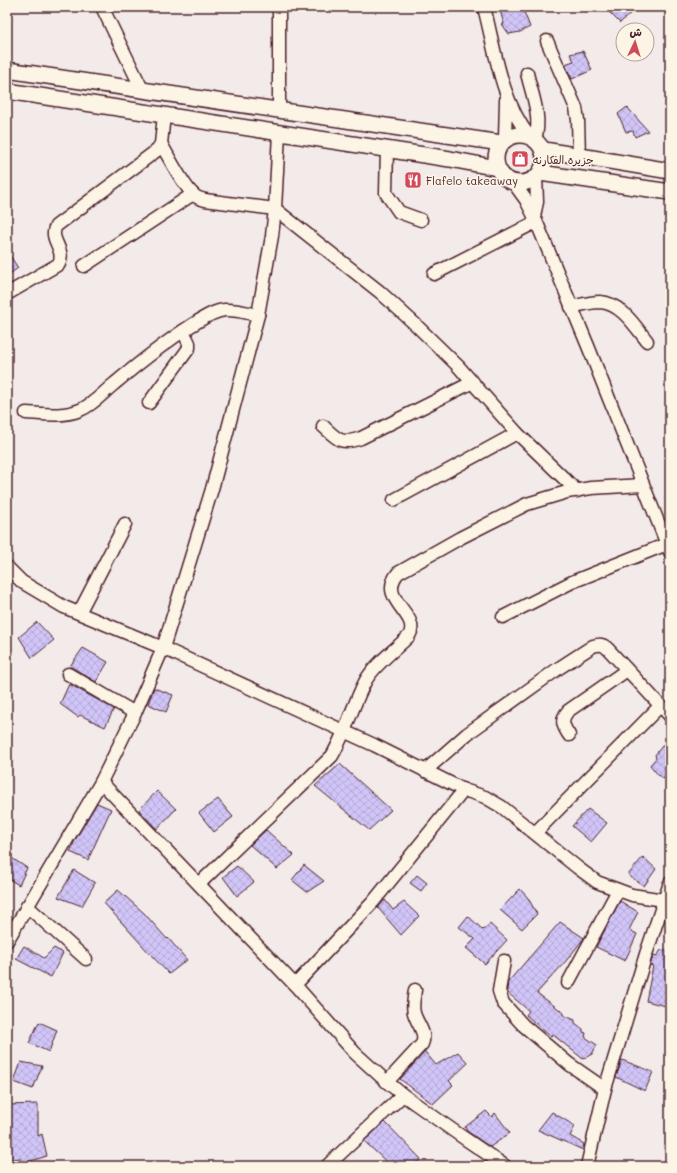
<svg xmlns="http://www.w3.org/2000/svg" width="677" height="1173" viewBox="0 0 677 1173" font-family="Mali,'Playpen Sans Arabic',sans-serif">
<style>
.building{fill:url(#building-cross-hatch);stroke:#4a1f2b}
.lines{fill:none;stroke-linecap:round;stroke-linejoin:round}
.minor-casing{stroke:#4a1f2b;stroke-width:15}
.major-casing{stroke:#4a1f2b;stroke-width:18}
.minor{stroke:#fcf5e5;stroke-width:12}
.major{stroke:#fcf5e5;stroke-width:15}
.labels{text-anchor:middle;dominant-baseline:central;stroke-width:3;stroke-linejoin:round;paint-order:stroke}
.poi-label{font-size:11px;fill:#4a1f2b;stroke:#fcf5e5;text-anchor:start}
</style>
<defs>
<pattern id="building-cross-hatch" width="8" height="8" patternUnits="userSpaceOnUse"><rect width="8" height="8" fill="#d0c5f7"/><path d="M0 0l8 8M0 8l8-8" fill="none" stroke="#b4a9d4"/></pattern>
</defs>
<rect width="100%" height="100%" fill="#f3ebe9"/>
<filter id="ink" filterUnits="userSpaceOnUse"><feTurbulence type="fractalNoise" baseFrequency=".025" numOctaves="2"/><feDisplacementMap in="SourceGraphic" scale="8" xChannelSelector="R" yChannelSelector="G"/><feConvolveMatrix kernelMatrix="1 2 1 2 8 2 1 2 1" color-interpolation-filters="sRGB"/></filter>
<g filter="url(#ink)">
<g class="building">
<path d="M 499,7 L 522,7 L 530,27 L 520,32 L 509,34 L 502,24 L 504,24 Z"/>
<path d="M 604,7 L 637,7 L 620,23 Z"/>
<path d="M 583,51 L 592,70 L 572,79 L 565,64 L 574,61 L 570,54 Z"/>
<path d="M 627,107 L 648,131 L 635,137 L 633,131 L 626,132 L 618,114 Z"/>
<path d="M 7,251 L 18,268 L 7,276 Z"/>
<path d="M 37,622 L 54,640 L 32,658 L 19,637 Z"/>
<path d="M 83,648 L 108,662 L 96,682 L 70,666 Z"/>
<path d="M 69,684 L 114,709 L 105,727 L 80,715 L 78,717 L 60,704 Z"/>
<path d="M 154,688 L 173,695 L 166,712 L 148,704 Z"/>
<path d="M 670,736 L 670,782 L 659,776 L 650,765 L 656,758 L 655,755 Z"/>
<path d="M 340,764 L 391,810 L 369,830 L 315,786 Z"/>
<path d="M 157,791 L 176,809 L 157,829 L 139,810 Z"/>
<path d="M 218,799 L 233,817 L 214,832 L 199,813 Z"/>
<path d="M 97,803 L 111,809 L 88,860 L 70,852 L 75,840 Z"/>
<path d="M 588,809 L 607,823 L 591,842 L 572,826 Z"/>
<path d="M 266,830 L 294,855 L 277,869 L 250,845 Z"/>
<path d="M 7,855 L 27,868 L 19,885 L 7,878 Z"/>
<path d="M 643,857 L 656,869 L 644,886 L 628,875 Z"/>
<path d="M 304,865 L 324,881 L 307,892 L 292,880 Z"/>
<path d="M 237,866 L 254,882 L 237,896 L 223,877 Z"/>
<path d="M 74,870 L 95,883 L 82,906 L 58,897 Z"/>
<path d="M 417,875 L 427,883 L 421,891 L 410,883 Z"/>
<path d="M 520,889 L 528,898 L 537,914 L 522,929 L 500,910 Z"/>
<path d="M 118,890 L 144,913 L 167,939 L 168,938 L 187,960 L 169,974 L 151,955 L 104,903 Z"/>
<path d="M 385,900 L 393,910 L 404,902 L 419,916 L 401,935 L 378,908 Z"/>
<path d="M 620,901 L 638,912 L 629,930 L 637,934 L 625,961 L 596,947 Z"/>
<path d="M 468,916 L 483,930 L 490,924 L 507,940 L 485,964 L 466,948 L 475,939 L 459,927 Z"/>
<path d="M 560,922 L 584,938 L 566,961 L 537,993 L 564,1013 L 563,1015 L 575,1020 L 575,1023 L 583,1029 L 583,1032 L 586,1033 L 585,1037 L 597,1045 L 592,1054 L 583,1059 L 552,1034 L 551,1037 L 526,1015 L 529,1011 L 508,993 L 507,990 L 508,982 Z"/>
<path d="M 24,946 L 44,958 L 54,948 L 63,953 L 51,977 L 16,959 Z"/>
<path d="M 661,950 L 670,951 L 670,1007 L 646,1001 L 653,966 L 650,965 L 654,955 L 657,956 Z"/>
<path d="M 39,1022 L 57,1030 L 49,1052 L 29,1043 Z"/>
<path d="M 425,1052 L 436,1065 L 458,1052 L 468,1063 L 449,1081 L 453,1085 L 433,1104 L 400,1079 Z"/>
<path d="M 622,1060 L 653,1072 L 645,1091 L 616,1077 Z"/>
<path d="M 21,1062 L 42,1066 L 33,1089 L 14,1082 Z"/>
<path d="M 38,1104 L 38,1136 L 42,1134 L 47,1156 L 21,1164 L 20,1158 L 7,1160 L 7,1105 Z"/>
<path d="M 486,1111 L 492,1117 L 495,1113 L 510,1133 L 490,1147 L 467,1131 L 465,1127 Z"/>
<path d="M 552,1112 L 575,1126 L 570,1136 L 584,1144 L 583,1150 L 538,1130 Z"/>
<path d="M 385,1122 L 421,1159 L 412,1166 L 391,1166 L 364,1141 Z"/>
</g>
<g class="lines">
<g class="minor-casing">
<g id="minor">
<path d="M 102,7 L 142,89"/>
<path d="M 484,7 C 495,50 501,100 529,136"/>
<path d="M 547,41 L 576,108 L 578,120 L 579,156"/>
<path d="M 527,73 C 532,95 542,117 535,139"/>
<path d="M 279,110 L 279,7"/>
<path d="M 505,139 L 506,100"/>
<path d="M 161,144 C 169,157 184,187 194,195 C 197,198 201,199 205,200 L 275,209 L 380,292 L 416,325 L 458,366 L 517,433 L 577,491"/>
<path d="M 387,149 L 386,193 L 399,212 L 421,220"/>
<path d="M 513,182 L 526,200 L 534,216 L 588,346 L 670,552"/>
<path d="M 534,216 L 537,202 L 536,177"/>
<path d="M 84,266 L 193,194"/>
<path d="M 434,274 L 536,222"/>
<path d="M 7,294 L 59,264 C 66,249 48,239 56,226 L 156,151 L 161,144 L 164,115"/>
<path d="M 571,307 C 580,305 590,302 600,302 C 621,303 635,326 647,341"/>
<path d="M 149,403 L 189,348 L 189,343 L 183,331"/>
<path d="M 26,413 C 44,414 63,417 80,410 C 93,405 104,392 114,384 C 139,363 164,343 192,325 C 202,319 213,311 225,310 C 236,309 247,313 258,315"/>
<path d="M 323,426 C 338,440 341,445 361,438 L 473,382"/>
<path d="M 394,500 L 517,433"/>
<path d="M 7,567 L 22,582 L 64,607 L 163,648 L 374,745 L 464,790 L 485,797 L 502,807 L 578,868 L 597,882 L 632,895 L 664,900"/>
<path d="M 79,613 L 125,524"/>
<path d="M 503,617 L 572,582 L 667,544"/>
<path d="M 68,674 L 135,713"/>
<path d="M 569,735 C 563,726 560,720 568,711 L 627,670"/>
<path d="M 425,771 L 467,734 L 559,668 L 593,646 C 600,644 603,644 608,649 L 670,716"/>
<path d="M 101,782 L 295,985 L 355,1053 L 387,1082 L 403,1095 L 461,1136 L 505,1166"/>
<path d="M 535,833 L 660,706"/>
<path d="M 199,884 L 332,756 C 346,732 353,704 366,680 C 376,663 395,650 409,636 C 422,614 376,600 398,573 L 460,538 L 527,504 L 567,492 L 591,488 L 643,485"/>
<path d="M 27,906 L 86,959"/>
<path d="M 7,941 L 101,782 L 135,713 L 163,648 L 212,489 L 258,315 L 272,236 L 275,209 L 279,133"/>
<path d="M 504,961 L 499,991 L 503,1003 L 523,1025 L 569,1064 L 605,1089"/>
<path d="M 568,983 L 618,890"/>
<path d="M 295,985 L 373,902 L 464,790"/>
<path d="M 387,1082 L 422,1044 C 427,1033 417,1024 414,1013 C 412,1006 414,998 415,990"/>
<path d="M 327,1166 L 403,1095"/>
<path d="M 587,1166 L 605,1089 L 646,954 L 670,883"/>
</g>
</g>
<g class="major-casing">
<g id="major">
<path d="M 7,70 L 501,143"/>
<path d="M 7,91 L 450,159 L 497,168"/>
<circle cx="520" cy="159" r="24"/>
<path d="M 544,150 L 670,171"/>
<path d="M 540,173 L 670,192"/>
</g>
</g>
<use href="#minor" class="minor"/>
<use href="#major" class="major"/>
</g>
</g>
<defs>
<g id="shop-square" transform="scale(0.9)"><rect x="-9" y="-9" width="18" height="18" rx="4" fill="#d1495b" stroke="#fcf5e5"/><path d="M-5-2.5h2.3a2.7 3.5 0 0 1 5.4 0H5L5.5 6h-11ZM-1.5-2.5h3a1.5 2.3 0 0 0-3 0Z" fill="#fff"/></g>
<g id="restaurant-square" transform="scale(0.9)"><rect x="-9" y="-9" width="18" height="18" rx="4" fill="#d1495b" stroke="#fcf5e5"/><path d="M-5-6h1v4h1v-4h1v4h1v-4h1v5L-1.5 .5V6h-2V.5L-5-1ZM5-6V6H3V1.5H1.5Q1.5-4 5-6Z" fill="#fff"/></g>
</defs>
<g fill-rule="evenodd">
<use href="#shop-square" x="520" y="159"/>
<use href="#restaurant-square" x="413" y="180"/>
</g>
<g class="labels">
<g class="poi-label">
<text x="533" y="159">جزيره الفكارنه</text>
<text x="426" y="180">Flafelo takeaway</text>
</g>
</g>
<rect width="677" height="1173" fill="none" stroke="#fcf5e5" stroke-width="24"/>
<rect x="12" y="12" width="653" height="1149" fill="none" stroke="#4a1f2b" stroke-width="1.5" filter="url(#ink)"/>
<g transform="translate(635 42) rotate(4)"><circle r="19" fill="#fcf5e5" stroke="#b59f9b"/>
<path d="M0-3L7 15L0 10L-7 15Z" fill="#d1495b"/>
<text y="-6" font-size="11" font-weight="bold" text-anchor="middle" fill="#4a1f2b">ش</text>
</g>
</svg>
